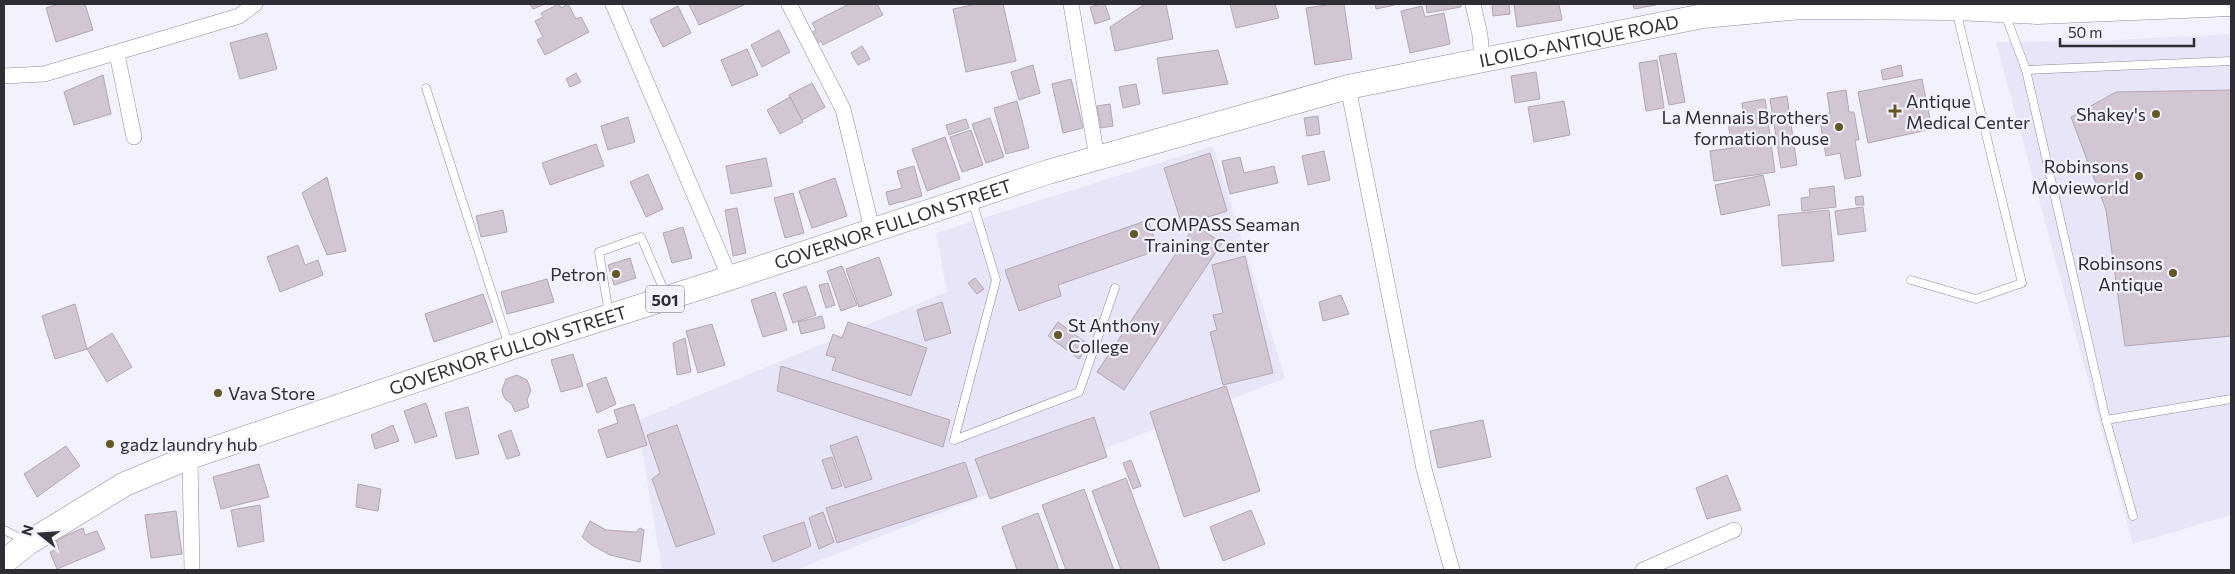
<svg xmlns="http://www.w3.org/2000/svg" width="2235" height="574" viewBox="0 0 2235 574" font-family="Commissioner,sans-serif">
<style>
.built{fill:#e7e5f8}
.building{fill:#d2c6d3;stroke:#b3a7b4}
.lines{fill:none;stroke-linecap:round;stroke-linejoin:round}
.lane-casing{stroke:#8d8b9a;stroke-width:9}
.street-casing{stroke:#8d8b9a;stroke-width:16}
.primary-casing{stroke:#8d8b9a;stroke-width:25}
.lane{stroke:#fff;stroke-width:8}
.street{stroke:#fff;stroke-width:15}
.primary{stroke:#fff;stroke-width:24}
.poi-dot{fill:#655825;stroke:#f2f1fe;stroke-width:2}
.labels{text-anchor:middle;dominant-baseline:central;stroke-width:4.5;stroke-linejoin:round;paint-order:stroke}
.shield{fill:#f2f1fe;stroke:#6a6871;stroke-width:1}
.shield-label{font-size:16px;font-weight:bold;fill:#2f2e35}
.street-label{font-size:18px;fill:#2f2e35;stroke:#f2f1fe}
.poi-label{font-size:18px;fill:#2f2e35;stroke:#f2f1fe;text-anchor:start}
</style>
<rect width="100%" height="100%" fill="#f2f1fe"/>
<g class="built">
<path d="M 2231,34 L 2231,515 L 2133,544 L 1996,42 L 2098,41 Z"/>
<path d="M 1213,146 L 1285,378 L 795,570 L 662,570 L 637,421 L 947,292 L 936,233 Z"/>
</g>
<g class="building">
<path d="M 59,4 L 85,4 L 93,30 L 56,42 L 46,8 Z"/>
<path d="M 530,4 L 545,4 L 533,9 Z"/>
<path d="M 559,4 L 561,8 L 568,4 L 576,19 L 581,17 L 589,32 L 545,55 L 537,40 L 543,37 L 535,21 L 543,17 L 541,13 Z"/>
<path d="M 689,4 L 746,4 L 699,25 Z"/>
<path d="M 849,4 L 877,4 L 883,15 L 823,45 L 821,41 L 813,45 L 808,34 L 816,30 L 812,23 Z"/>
<path d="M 977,4 L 1003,4 L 1016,61 L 966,72 L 953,9 Z"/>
<path d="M 1101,4 L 1105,4 L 1110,19 L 1095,24 L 1090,7 Z"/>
<path d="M 1145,4 L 1166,4 L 1173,39 L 1115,51 L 1110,27 Z"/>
<path d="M 1230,4 L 1275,4 L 1279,18 L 1236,28 Z"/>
<path d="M 1333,4 L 1344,4 L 1352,59 L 1315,65 L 1306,8 Z"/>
<path d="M 1375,4 L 1395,4 L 1395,5 L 1376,9 Z"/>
<path d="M 1426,4 L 1461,4 L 1461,7 L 1427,13 Z"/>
<path d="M 1492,4 L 1509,4 L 1510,14 L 1493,16 Z"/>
<path d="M 1514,4 L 1559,4 L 1562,20 L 1517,27 Z"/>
<path d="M 1633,4 L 1656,4 L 1656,5 L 1634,9 Z"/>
<path d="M 678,6 L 691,33 L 663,47 L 650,20 Z"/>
<path d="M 1422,6 L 1425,17 L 1444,13 L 1450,44 L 1410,53 L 1401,11 Z"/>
<path d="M 779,30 L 790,52 L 762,67 L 751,45 Z"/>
<path d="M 267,33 L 277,69 L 240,79 L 230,43 Z"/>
<path d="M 862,46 L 870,59 L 858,65 L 851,53 Z"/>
<path d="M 747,49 L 758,75 L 732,86 L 721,60 Z"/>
<path d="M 1218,50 L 1228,84 L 1163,94 L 1157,58 Z"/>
<path d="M 1676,53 L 1685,102 L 1669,105 L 1659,56 Z"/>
<path d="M 1657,60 L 1664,108 L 1646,111 L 1639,63 Z"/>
<path d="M 1033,65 L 1040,93 L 1019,100 L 1011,72 Z"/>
<path d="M 1901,65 L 1903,76 L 1883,80 L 1881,70 Z"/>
<path d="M 1536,72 L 1540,99 L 1515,103 L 1511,76 Z"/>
<path d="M 576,73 L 581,82 L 570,87 L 566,79 Z"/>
<path d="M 103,75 L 111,114 L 74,125 L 64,92 Z"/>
<path d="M 1071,79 L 1083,128 L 1063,133 L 1052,84 Z"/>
<path d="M 1922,79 L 1932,129 L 1868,143 L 1858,92 Z"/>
<path d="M 812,83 L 825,107 L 802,120 L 789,95 Z"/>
<path d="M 1136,84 L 1140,104 L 1123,108 L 1119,87 Z"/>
<path d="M 1846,90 L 1849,112 L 1854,112 L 1859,140 L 1855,140 L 1861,176 L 1845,179 L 1840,153 L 1826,156 L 1819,115 L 1830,113 L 1827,93 Z"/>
<path d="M 2231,90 L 2231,336 L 2125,346 L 2106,210 L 2071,117 L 2116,92 Z"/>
<path d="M 1787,96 L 1797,165 L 1781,168 L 1770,99 Z"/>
<path d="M 790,97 L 803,122 L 780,134 L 767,110 Z"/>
<path d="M 1765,99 L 1775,172 L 1714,181 L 1710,151 L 1732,148 L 1728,122 L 1744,120 L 1742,103 Z"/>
<path d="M 1017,101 L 1029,148 L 1006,154 L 994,108 Z"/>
<path d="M 1564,101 L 1570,135 L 1534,142 L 1528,107 Z"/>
<path d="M 1110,104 L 1113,126 L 1101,128 L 1097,106 Z"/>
<path d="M 1318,116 L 1320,134 L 1307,136 L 1304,118 Z"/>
<path d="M 628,117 L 635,142 L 608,150 L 601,126 Z"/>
<path d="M 990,118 L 1004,157 L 986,163 L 972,124 Z"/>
<path d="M 966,119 L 969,128 L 949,135 L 946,125 Z"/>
<path d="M 971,130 L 983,165 L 962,172 L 950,137 Z"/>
<path d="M 945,137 L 960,179 L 927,191 L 912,149 Z"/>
<path d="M 596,144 L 604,166 L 550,185 L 542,163 Z"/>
<path d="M 1324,151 L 1330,180 L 1308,185 L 1302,156 Z"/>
<path d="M 1210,153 L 1227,211 L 1182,225 L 1164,168 Z"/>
<path d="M 1240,157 L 1244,173 L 1274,166 L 1278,183 L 1230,194 L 1222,161 Z"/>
<path d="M 766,158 L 772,186 L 731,194 L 726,166 Z"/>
<path d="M 914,166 L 922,196 L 889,205 L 886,192 L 902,188 L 897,171 Z"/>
<path d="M 648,174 L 663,209 L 646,217 L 630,182 Z"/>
<path d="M 1763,175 L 1770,205 L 1721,215 L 1715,185 Z"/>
<path d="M 327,177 L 346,251 L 327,255 L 302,193 Z"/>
<path d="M 835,178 L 847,216 L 812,228 L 799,191 Z"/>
<path d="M 1834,186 L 1836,207 L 1802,211 L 1801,198 L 1810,197 L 1809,189 Z"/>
<path d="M 793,193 L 804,233 L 785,238 L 774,198 Z"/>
<path d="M 1863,196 L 1864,205 L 1856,205 L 1855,197 Z"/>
<path d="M 1863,207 L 1866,231 L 1838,235 L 1835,211 Z"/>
<path d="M 737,208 L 746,253 L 733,256 L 725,210 Z"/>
<path d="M 503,210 L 507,232 L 481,237 L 476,216 Z"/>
<path d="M 1829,210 L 1834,261 L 1782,266 L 1778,215 Z"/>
<path d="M 1148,220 L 1158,250 L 1058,285 L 1061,296 L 1019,311 L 1005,270 Z"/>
<path d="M 1195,225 L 1222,243 L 1124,390 L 1097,372 Z"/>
<path d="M 683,227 L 692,258 L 672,263 L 663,233 Z"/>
<path d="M 298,245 L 305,265 L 318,260 L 323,275 L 280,292 L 267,257 Z"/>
<path d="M 1245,256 L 1273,373 L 1223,385 L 1210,332 L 1217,330 L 1213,315 L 1223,313 L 1212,265 Z"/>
<path d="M 879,257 L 892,295 L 859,307 L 846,269 Z"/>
<path d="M 630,258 L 636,278 L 614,285 L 608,265 Z"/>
<path d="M 842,266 L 857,305 L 841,311 L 827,271 Z"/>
<path d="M 975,278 L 984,289 L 977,294 L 968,283 Z"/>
<path d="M 547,279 L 554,302 L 507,314 L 501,292 Z"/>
<path d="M 828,283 L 835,305 L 826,308 L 819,285 Z"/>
<path d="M 806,286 L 816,315 L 793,323 L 783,294 Z"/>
<path d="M 775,292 L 787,330 L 763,337 L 751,300 Z"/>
<path d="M 483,294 L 493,322 L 434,342 L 425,314 Z"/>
<path d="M 1341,295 L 1349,314 L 1323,321 L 1319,302 Z"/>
<path d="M 942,302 L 951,333 L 925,341 L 917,310 Z"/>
<path d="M 75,304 L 87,349 L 55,359 L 42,316 Z"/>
<path d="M 822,316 L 825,328 L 801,334 L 798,322 Z"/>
<path d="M 848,322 L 927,348 L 911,396 L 832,370 L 836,358 L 826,355 L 833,334 L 842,338 Z"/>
<path d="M 1058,322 L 1089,345 L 1079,359 L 1048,336 Z"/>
<path d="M 712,324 L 725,365 L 698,373 L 686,331 Z"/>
<path d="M 112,333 L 132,367 L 107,382 L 87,349 Z"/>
<path d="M 685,338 L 691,372 L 677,375 L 673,343 Z"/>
<path d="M 573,354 L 583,386 L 561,392 L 551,360 Z"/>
<path d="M 781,366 L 950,420 L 943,447 L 777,391 Z"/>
<path d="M 517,375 L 527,380 L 531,390 L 527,400 L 529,407 L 515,412 L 511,403 L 506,400 L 503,395 L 502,390 L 506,379 Z"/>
<path d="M 606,377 L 616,404 L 597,413 L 587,384 Z"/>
<path d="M 1226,386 L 1260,491 L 1184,517 L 1150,412 Z"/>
<path d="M 426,403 L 437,436 L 415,443 L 404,411 Z"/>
<path d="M 634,404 L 647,445 L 607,458 L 598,430 L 618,423 L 614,410 Z"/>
<path d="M 468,407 L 479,454 L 456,459 L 445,413 Z"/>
<path d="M 1094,417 L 1107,457 L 990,499 L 975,459 Z"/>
<path d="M 1483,420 L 1491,457 L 1438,468 L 1430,431 Z"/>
<path d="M 393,425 L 399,441 L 375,449 L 371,435 Z"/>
<path d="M 677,425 L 715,534 L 676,547 L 652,479 L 660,473 L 647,435 Z"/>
<path d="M 511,430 L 520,455 L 507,459 L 498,435 Z"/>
<path d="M 857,436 L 872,479 L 845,488 L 830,446 Z"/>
<path d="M 66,446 L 80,466 L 37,497 L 24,474 Z"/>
<path d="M 832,457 L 842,486 L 832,489 L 822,460 Z"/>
<path d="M 1131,460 L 1141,486 L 1133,489 L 1123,463 Z"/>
<path d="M 965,462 L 977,497 L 837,543 L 826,508 Z"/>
<path d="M 259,464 L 269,497 L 221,509 L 213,477 Z"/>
<path d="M 1727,475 L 1741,510 L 1707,519 L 1696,488 Z"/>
<path d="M 1126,478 L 1160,570 L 1121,570 L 1092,491 Z"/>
<path d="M 358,484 L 381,489 L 378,511 L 356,507 Z"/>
<path d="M 1084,489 L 1114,570 L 1066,570 L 1042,505 Z"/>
<path d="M 260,505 L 264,541 L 238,547 L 231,510 Z"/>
<path d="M 1251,510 L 1265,544 L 1223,561 L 1210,527 Z"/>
<path d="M 176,511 L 182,554 L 151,558 L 145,515 Z"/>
<path d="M 823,512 L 834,542 L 819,549 L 809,518 Z"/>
<path d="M 1038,513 L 1059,570 L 1017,570 L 1002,527 Z"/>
<path d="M 590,521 L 606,530 L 636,532 L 640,528 L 644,530 L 640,562 L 610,555 L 592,545 L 582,537 Z"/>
<path d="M 804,522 L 811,546 L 773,562 L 763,536 Z"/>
<path d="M 83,528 L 85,535 L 97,531 L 105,549 L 57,569 L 50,552 L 59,548 L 56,540 Z"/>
</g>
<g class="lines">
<g class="lane-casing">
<g id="lane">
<path d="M 2005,14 L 2026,70 L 2106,420 L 2133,516"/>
<path d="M 2026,70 L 2231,61"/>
<path d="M 426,88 L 509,346"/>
<path d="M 972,200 L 996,280 L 954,440 L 1079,392 L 1115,288"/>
<path d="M 1911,280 L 1976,299 L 2022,283 L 1956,10"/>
<path d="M 609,314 L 599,252 L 641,237 L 666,295"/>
<path d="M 2106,420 L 2231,399"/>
<path d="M 4,530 L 24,540"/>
</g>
</g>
<g class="street-casing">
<g id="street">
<path d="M 613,4 L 730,278"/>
<path d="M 789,4 L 843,109 L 872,229"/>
<path d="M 1071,4 L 1097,158"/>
<path d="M 1473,4 L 1480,35 L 1482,60"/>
<path d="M 117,54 L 134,137"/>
<path d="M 4,76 L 44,74 L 239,16 L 255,4"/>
<path d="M 1348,87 L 1424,469 L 1452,570"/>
<path d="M 190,457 L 192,570"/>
<path d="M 1643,570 L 1734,530"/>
</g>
</g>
<g class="primary-casing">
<g id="primary">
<path id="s1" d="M 4,562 L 28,543 L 125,484 L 190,457 L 510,348 L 730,278 L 1048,172 L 1348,87 L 1703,16 L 1801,7 L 1956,8 L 2037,12 L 2231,4"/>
</g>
</g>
<use href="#lane" class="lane"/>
<use href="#street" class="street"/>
<use href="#primary" class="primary"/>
</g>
<g class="poi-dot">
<path d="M1892.5 103.5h5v5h5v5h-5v5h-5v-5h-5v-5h5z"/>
<circle cx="2156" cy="114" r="5"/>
<circle cx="1839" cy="127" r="5"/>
<circle cx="2139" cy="176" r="5"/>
<circle cx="1134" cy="234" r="5"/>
<circle cx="2173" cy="273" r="5"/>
<circle cx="616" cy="274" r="5"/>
<circle cx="1058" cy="335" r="5"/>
<circle cx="218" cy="393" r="5"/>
<circle cx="110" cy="444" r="5"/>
</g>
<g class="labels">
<rect class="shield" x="646" y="285.5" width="38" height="27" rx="4"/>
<g class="shield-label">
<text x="665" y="299">501</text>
</g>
<g class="street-label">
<text stroke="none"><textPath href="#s1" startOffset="1666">ILOILO-ANTIQUE ROAD</textPath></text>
<text stroke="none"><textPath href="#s1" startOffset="955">GOVERNOR FULLON STREET</textPath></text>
<text stroke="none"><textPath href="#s1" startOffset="550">GOVERNOR FULLON STREET</textPath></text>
</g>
<g class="poi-label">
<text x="1906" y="101">Antique<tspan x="1906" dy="21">Medical Center</tspan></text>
<text x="2146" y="114" text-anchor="end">Shakey's</text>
<text x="1829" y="117" text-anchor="end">La Mennais Brothers<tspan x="1829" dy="21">formation house</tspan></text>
<text x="2129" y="166" text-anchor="end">Robinsons<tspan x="2129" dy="21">Movieworld</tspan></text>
<text x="1144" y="224">COMPASS Seaman<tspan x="1144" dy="21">Training Center</tspan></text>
<text x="2163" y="263" text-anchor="end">Robinsons<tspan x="2163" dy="21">Antique</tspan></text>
<text x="606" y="274" text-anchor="end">Petron</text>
<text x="1068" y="325">St Anthony<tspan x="1068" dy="21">College</tspan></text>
<text x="228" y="393">Vava Store</text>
<text x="120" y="444">gadz laundry hub</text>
</g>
</g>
<rect width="2235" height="574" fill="none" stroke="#2f2e35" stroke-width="10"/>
<g transform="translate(40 534) rotate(287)" stroke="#f2f1fe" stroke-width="4" paint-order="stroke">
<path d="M0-4L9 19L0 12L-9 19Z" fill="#2f2e35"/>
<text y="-8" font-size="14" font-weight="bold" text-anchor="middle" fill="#2f2e35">N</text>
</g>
<path d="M2060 38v8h134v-8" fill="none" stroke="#2f2e35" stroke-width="2.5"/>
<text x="2068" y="38" font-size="15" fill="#2f2e35" stroke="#f2f1fe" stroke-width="4" paint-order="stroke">50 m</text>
</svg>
